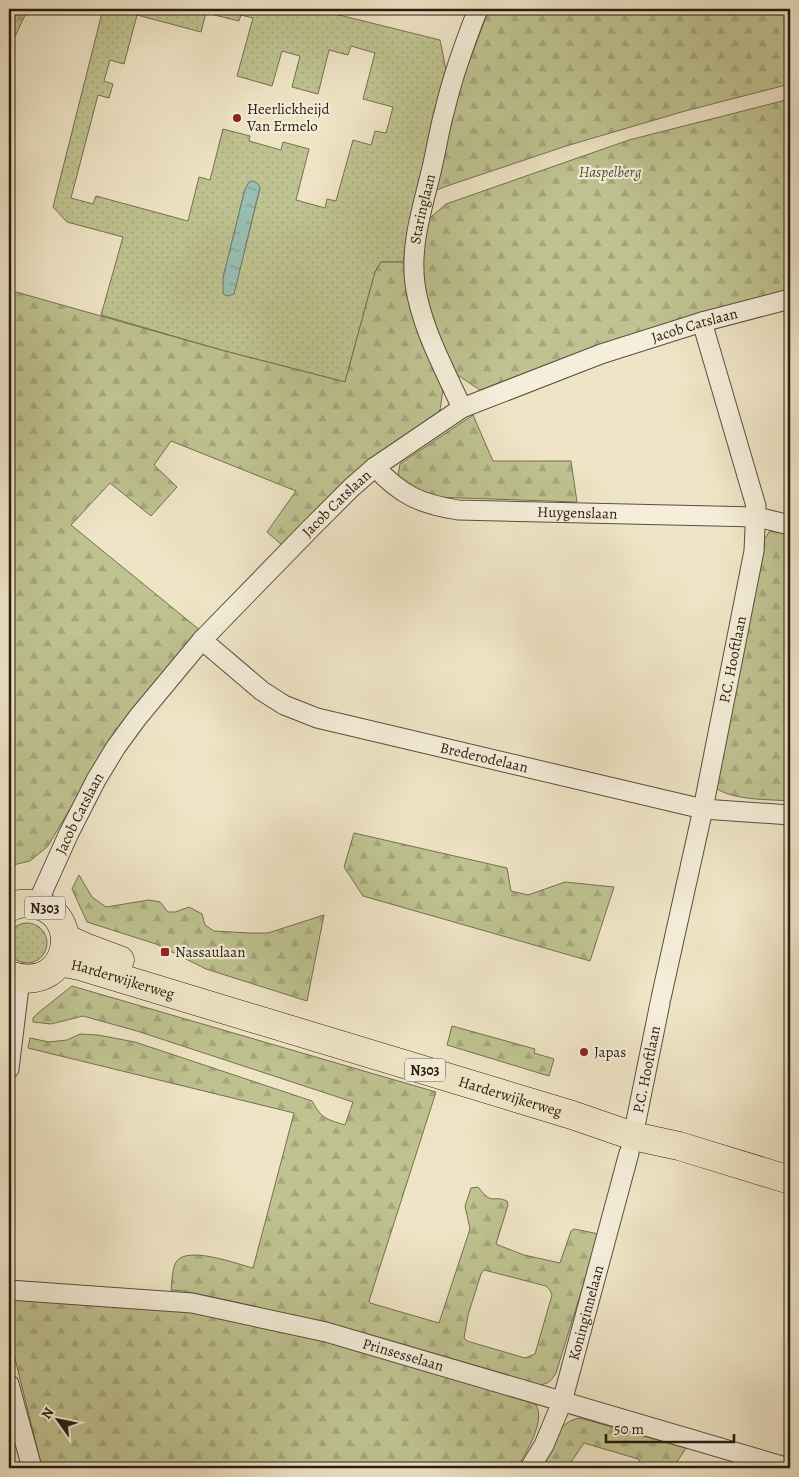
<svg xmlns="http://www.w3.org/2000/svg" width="799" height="1477" viewBox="0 0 799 1477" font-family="Alegreya,serif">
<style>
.green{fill:url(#green-dots);stroke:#747050;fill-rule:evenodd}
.forest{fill:url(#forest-firs);stroke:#747050;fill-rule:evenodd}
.water{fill:url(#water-ripples);stroke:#6c7e71}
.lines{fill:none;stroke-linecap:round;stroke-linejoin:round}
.street-casing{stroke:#5a4e3e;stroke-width:21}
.primary-casing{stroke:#281c10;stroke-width:29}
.street{stroke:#f5eeda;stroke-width:19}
.primary{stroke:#efe5c6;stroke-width:28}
.poi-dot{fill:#8f2418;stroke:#f5eeda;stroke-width:2}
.labels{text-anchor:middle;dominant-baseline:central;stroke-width:4.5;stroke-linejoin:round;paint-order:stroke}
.shield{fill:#f5eeda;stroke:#665b4d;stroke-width:1}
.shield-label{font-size:14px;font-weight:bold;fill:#281c10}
.poi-label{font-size:15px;fill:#281c10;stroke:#f5eeda;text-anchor:start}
.park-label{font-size:15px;font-style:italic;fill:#554e37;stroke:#f5eeda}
.street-label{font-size:15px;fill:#281c10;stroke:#f5eeda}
</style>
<defs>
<pattern id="green-dots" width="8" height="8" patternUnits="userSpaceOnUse" patternTransform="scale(1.25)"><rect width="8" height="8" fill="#bfc391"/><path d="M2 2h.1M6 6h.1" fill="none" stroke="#a4a77c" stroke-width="1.8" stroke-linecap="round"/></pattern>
<pattern id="forest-firs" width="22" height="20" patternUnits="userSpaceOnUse" patternTransform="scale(1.25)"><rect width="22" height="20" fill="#bfc391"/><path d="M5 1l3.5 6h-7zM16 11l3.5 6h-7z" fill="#a4a77c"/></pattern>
<pattern id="water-ripples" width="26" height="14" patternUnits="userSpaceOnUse" patternTransform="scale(1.25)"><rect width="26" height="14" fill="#9abfb2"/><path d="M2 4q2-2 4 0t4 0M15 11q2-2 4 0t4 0" fill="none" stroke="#7e9a8f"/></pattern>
</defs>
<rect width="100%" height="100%" fill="#efe5c6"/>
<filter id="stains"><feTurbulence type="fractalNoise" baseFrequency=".004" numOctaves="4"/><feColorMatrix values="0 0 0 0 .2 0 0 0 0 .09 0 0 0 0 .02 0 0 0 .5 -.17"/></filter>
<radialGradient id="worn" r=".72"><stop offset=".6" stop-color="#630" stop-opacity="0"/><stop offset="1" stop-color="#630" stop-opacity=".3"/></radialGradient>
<g class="green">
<path d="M 103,9 L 315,9 L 440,40 L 447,75 L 403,262 L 381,262 L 375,272 L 345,382 L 221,350 L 101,315 L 123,237 L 67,222 L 53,207 ZM 206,13 L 239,21 L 241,15 L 253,18 L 237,76 L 272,86 L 282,51 L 300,56 L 292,87 L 318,94 L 329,50 L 348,55 L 351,46 L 375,53 L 363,99 L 393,107 L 386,133 L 375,131 L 371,145 L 353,140 L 336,201 L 327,199 L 325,208 L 296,200 L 309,149 L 283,142 L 281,150 L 249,141 L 250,136 L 223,129 L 210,180 L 199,177 L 188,221 L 96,196 L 93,204 L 71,198 L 98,95 L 109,98 L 113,84 L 104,81 L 110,60 L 124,64 L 137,15 L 201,32 ZM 260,188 L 234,293 L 223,278 L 245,189 Z"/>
<circle cx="27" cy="943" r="20"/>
</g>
<g class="forest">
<path d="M 9,9 L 28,9 L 9,49 Z"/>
<path d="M 489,9 L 790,9 L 790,84 L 685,111 L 566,146 L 447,186 L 434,191 L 462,81 Z"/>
<path d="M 790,99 L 790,290 C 686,320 581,351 480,390 L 453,372 L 438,345 L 420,286 L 424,223 L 446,204 L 629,140 Z"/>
<path d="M 381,262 L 403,262 L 424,341 L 443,389 L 440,411 L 349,478 L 282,545 L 267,532 L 296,491 L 171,441 L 154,465 L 177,487 L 151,516 L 110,483 L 71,525 L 201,631 L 121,723 L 48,846 L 30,861 L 9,866 L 9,290 L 221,350 L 345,382 L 375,272 Z"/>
<path d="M 473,415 L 493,461 L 571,461 L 577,502 L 434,497 L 407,488 L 398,475 L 400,464 Z"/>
<path d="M 778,529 L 790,531 L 790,801 C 766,799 737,801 715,788 L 764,540 L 769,532 Z"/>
<path d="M 354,833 L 507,868 L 511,891 L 528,895 L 565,882 L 614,887 L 590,961 L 363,896 L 344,867 Z"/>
<path d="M 79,875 L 92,897 L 106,907 L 149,900 L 160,902 L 168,912 L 175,912 L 189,907 L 202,914 L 205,925 L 214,931 L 250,933 L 268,933 L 324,915 L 307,1001 L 206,969 L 156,944 L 87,922 L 72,889 Z"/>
<path d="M 72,986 L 436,1092 L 369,1301 L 370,1303 L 439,1323 L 470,1229 L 465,1206 L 471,1188 L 478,1187 C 494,1207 491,1194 507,1201 L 508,1205 L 496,1244 L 498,1245 L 524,1255 L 560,1263 L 571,1231 L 574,1229 L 599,1234 L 556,1373 C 551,1382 548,1384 538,1385 C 421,1348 304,1316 184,1291 L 171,1290 C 172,1282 172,1269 176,1262 C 187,1245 237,1264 253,1268 L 294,1113 L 28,1048 L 30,1038 L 49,1042 L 67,1040 L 80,1034 L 98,1035 L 135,1042 L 312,1101 C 322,1119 326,1119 345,1125 L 353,1102 L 137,1031 L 83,1016 L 51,1024 L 33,1022 L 33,1018 L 38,1013 ZM 484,1270 L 546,1286 L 550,1290 L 552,1295 L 535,1354 L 525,1358 L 467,1341 L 464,1338 L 468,1315 L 481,1274 Z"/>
<path d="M 452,1026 L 535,1049 L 534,1053 L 554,1059 L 549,1076 L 447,1045 Z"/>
<path d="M 19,1297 L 188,1311 L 349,1346 L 526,1399 C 530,1401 534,1402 536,1405 C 546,1422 525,1454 517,1468 L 42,1468 L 9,1334 L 9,1304 Z"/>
<path d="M 580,1418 L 686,1448 L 673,1468 L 662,1462 L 657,1468 L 635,1468 L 640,1461 L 638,1459 L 584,1443 L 567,1468 L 537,1468 C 548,1450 557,1421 580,1418 Z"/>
</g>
<path class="water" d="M 253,181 L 257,183 L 260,187 L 234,294 L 228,296 L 223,294 L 223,278 L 245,189 L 249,182 Z"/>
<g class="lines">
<g class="street-casing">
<g id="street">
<path id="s1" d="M 462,408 C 444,368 421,327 415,284 C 410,245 422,210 431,172 C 436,152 439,130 445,109 C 453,75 465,42 478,9"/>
<path id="s2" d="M 375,467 C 401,495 420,504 458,510 L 757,517 L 790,525"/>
<path id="s3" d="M 202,640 L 262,691 L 284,705 L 317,718 L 703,809 L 790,815"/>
<path id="s4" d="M 37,904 L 69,833 L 96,780 L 116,747 L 138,717 L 202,640 L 311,528 L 351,488 L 375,467 L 462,408 L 601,354 L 702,322 L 790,299"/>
<path id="s5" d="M 661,998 L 703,809 L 754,551 L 756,506 L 702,322"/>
<path d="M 9,1069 L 20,979"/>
<path id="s6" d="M 633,1136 L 660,1003"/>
<path id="s7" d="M 9,1290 L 192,1303 L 326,1332 L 789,1468"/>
<path d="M 9,1384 L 32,1468"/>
<path id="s8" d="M 530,1468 L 544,1445 L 562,1402 L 629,1153"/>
</g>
</g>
<g class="primary-casing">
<g id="primary">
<path d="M 9,908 C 15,904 23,903 31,904 C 85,909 72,997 9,975"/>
<path d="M 65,938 L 85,947 L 120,960"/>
<path id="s9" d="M 59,962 L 80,966 L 572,1115 L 633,1136 L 679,1146 L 790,1180"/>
</g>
</g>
<use href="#street" class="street"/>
<use href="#primary" class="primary"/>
</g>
<g class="poi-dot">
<circle cx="237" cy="118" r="5"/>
<rect x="160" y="947" width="10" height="10" rx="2.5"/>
<circle cx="584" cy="1052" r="5"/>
</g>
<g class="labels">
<g class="shield">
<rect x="25" y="896.5" width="40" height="23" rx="4"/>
<rect x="405" y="1058.5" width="40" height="23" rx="4"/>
</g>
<g class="shield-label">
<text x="45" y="908">N303</text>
<text x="425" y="1070">N303</text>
</g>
<g class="poi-label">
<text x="247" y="109">Heerlickheijd<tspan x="247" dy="17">Van Ermelo</tspan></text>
<text x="175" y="952">Nassaulaan</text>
<text x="594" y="1052">Japas</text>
</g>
<g class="park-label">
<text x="610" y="172">Haspelberg</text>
</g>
<g class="street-label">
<text stroke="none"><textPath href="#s1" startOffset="209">Staringlaan</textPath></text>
<text stroke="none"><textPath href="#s4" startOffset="910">Jacob Catslaan</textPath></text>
<text stroke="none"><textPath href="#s4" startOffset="505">Jacob Catslaan</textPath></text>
<text stroke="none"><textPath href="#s2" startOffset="215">Huygenslaan</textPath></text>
<text stroke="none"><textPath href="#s5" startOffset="346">P.C. Hooftlaan</textPath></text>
<text stroke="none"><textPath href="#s3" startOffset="312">Brederodelaan</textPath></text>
<text stroke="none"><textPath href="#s4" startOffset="100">Jacob Catslaan</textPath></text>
<text stroke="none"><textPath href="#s9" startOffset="66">Harderwijkerweg</textPath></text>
<text stroke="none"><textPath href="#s6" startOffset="68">P.C. Hooftlaan</textPath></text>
<text stroke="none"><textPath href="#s9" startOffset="471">Harderwijkerweg</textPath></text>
<text stroke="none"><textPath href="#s8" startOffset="166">Koninginnelaan</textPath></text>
<text stroke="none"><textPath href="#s7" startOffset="401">Prinsesselaan</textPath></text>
</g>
</g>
<rect width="799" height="1477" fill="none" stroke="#efe5c6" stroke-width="30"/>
<rect x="10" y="10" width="779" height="1457" fill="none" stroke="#281c10" stroke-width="2.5"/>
<rect x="15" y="15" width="769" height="1447" fill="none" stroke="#281c10"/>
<g transform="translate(58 1420) rotate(303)" stroke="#f5eeda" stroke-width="4" paint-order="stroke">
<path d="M0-4L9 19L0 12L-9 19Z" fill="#281c10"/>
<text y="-8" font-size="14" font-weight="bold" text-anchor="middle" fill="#281c10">N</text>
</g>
<path d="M606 1434v8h128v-8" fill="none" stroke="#281c10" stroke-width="2.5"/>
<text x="614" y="1434" font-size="15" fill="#281c10" stroke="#f5eeda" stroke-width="4" paint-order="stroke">50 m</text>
<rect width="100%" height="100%" filter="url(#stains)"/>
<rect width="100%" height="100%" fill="url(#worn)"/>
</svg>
